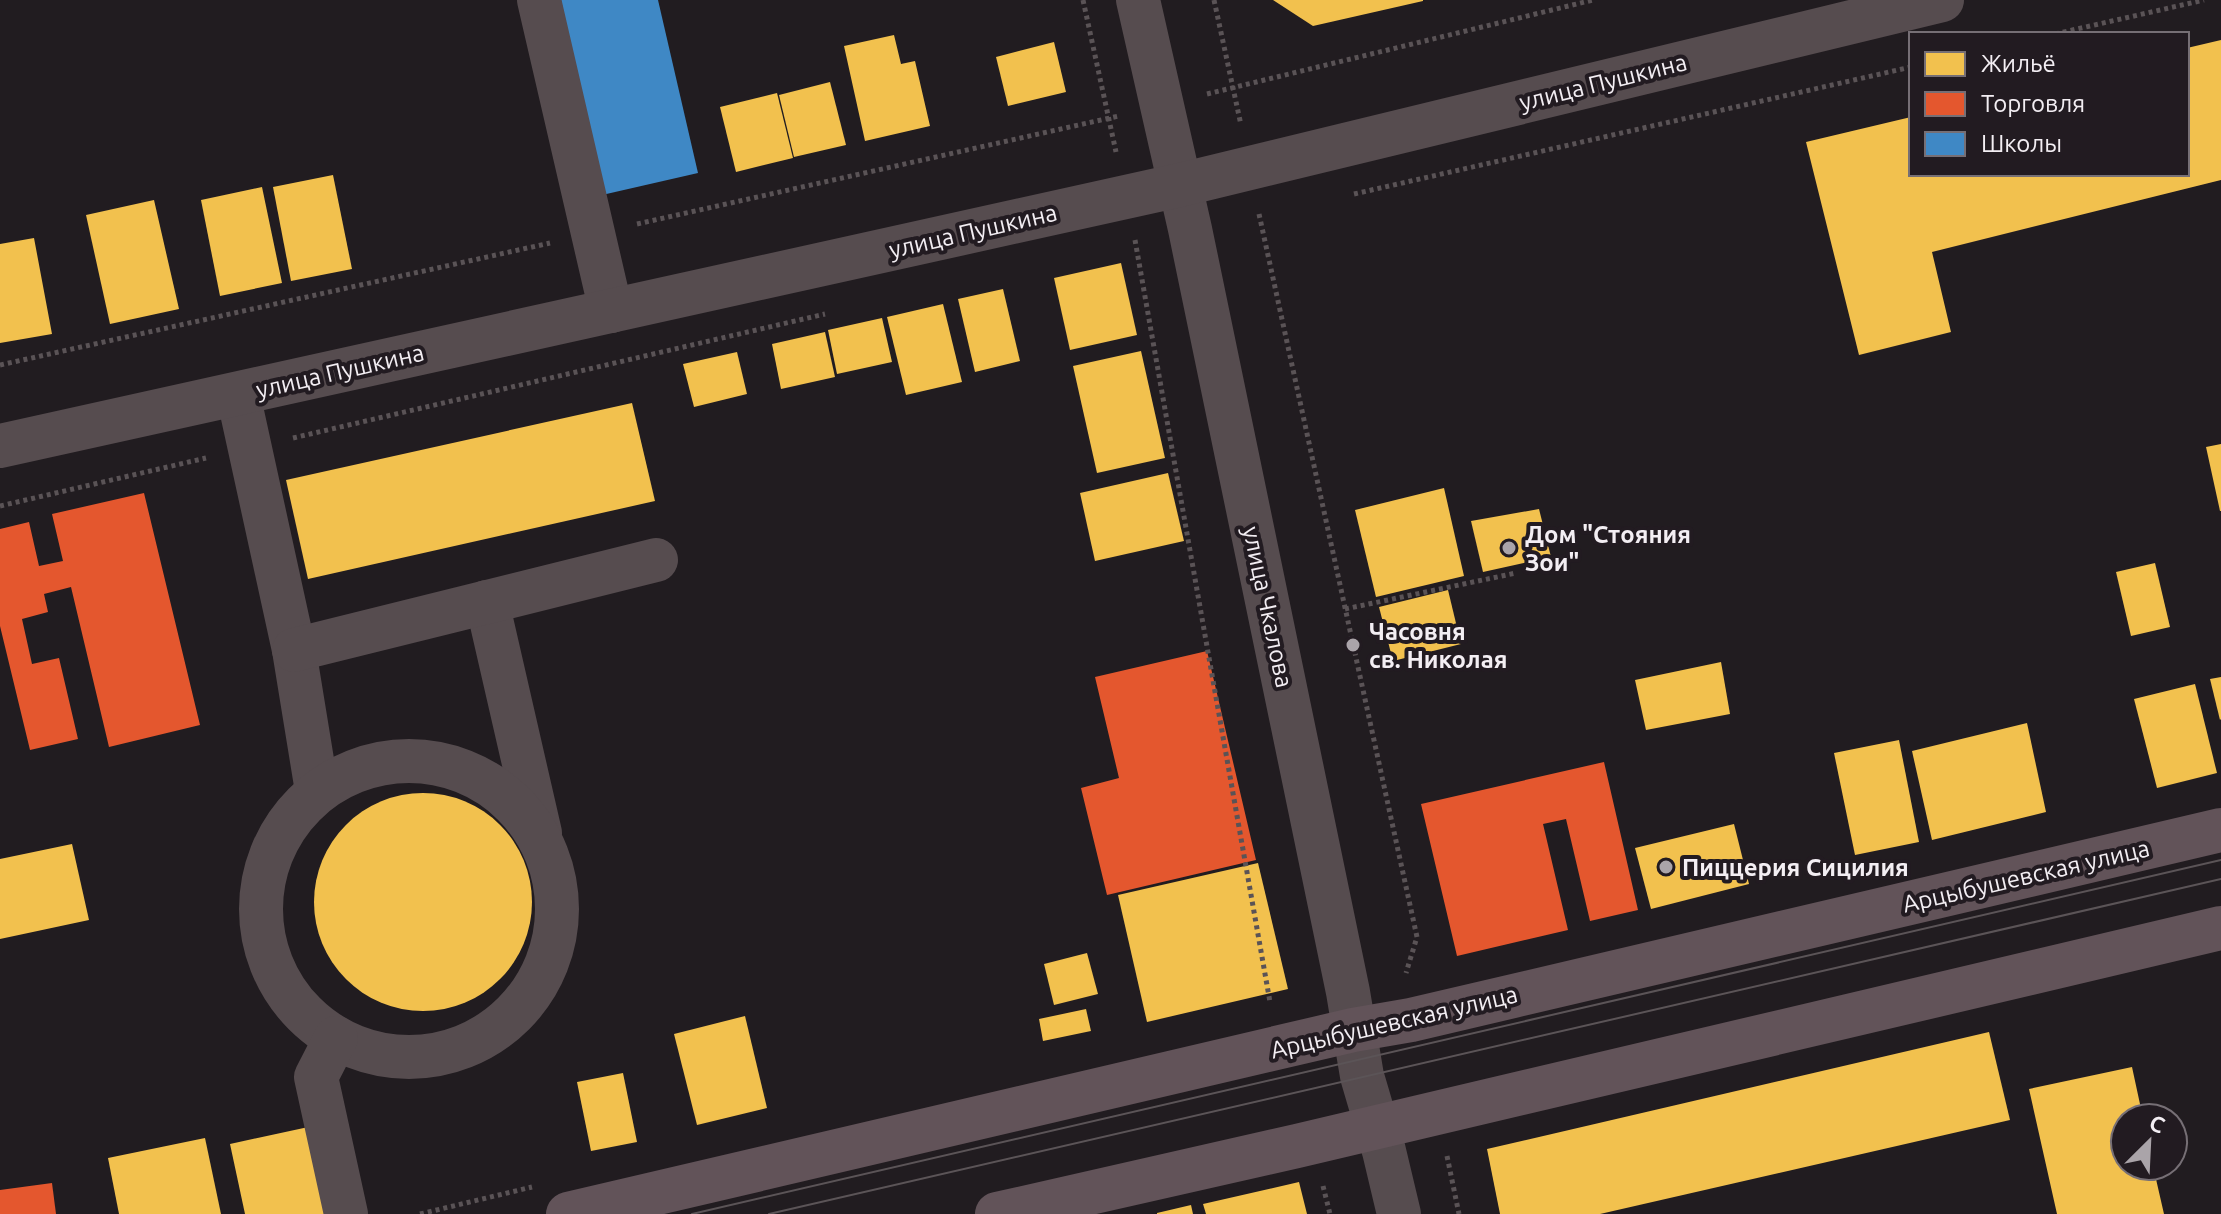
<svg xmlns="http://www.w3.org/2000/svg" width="2221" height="1214" viewBox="0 0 2221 1214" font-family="Ubuntu,sans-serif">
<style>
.homes{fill:#f2c14e}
.shops{fill:#e4572e}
.schools{fill:#3f88c5}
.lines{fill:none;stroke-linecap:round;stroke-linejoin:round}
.path{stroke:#5a5356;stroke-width:5;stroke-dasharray:4 4;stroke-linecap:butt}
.minor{stroke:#564c4f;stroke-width:44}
.major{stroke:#625359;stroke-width:44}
.tram{stroke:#5b5457;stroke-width:2}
.poi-dot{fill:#aaa4a9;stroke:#221b21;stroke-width:3}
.labels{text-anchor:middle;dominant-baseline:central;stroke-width:8;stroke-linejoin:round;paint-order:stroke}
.street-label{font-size:24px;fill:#f3eef3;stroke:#221b21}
.poi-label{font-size:24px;font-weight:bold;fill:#f3eef3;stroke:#221b21;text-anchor:start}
</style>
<rect width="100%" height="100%" fill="#211c20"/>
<g class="homes">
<path d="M 1273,0 L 1423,0 L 1423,1 L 1313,26 Z"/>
<path d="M 894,35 L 901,64 L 915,61 L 930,126 L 865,141 L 844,46 Z"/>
<path d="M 2221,40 L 2221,180 L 1932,252 L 1951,332 L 1859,355 L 1806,142 L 1911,117 L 1911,174 L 2187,174 L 2187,48 Z"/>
<path d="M 1054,42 L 1066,92 L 1008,106 L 996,57 Z"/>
<path d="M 830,82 L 846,145 L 794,157 L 779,95 Z"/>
<path d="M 777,93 L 793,158 L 736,172 L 720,107 Z"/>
<path d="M 333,175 L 352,269 L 291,281 L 273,187 Z"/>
<path d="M 262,187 L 282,283 L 220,296 L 201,200 Z"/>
<path d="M 154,200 L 179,309 L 110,324 L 86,215 Z"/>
<path d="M 34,238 L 52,334 L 0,343 L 0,244 Z"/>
<path d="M 1121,263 L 1137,335 L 1070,350 L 1054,278 Z"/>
<path d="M 1003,289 L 1020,361 L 975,372 L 958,299 Z"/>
<path d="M 943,304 L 962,382 L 906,395 L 887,317 Z"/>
<path d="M 882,318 L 892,362 L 837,374 L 828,330 Z"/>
<path d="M 825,332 L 835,377 L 781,389 L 772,344 Z"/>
<path d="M 1141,351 L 1165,458 L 1097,473 L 1073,366 Z"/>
<path d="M 737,352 L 747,394 L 694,407 L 683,364 Z"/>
<path d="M 632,403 L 655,501 L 308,579 L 286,480 Z"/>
<path d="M 2221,444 L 2221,511 L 2220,511 L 2206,447 Z"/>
<path d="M 1168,473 L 1184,541 L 1095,561 L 1080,493 Z"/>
<path d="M 1444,488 L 1464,576 L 1376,597 L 1355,510 Z"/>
<path d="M 1539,509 L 1551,557 L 1483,572 L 1471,521 Z"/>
<path d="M 2155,563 L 2170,627 L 2131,636 L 2116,572 Z"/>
<path d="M 1448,590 L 1461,644 L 1393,661 L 1379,607 Z"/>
<path d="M 1721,662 L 1730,714 L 1646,730 L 1635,680 Z"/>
<path d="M 2221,677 L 2221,719 L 2220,720 L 2210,679 Z"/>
<path d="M 2195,684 L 2217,773 L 2157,788 L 2134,699 Z"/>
<path d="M 2027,723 L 2046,812 L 1932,840 L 1912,751 Z"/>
<path d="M 1899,740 L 1919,842 L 1855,855 L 1834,753 Z"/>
<circle cx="423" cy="902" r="109"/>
<path d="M 1734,824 L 1749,884 L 1651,909 L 1635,848 Z"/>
<path d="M 72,844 L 89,920 L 0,939 L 0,859 Z"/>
<path d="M 1258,863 L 1288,989 L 1147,1022 L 1118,895 Z"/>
<path d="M 1087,953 L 1098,994 L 1054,1005 L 1044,964 Z"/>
<path d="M 1086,1009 L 1091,1031 L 1043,1041 L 1039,1019 Z"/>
<path d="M 745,1016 L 767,1108 L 697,1125 L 674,1034 Z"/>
<path d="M 1989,1032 L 2010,1120 L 1600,1214 L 1500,1214 L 1487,1149 Z"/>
<path d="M 2132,1067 L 2143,1118 L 2125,1118 L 2125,1166 L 2153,1166 L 2164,1214 L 2057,1214 L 2029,1089 Z"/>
<path d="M 623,1073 L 637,1142 L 591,1151 L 577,1082 Z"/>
<path d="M 313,1126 L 331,1214 L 245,1214 L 230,1144 Z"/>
<path d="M 205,1138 L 221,1214 L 119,1214 L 108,1158 Z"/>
<path d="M 1299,1182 L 1307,1214 L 1206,1214 L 1203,1204 Z"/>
<path d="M 1191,1205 L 1193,1214 L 1157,1214 L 1157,1213 Z"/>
</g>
<g class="shops">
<path d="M 144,493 L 200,725 L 109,747 L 71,587 L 44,594 L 48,612 L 22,619 L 32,664 L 59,658 L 78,739 L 30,750 L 0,626 L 0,529 L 29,522 L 39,566 L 63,561 L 52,514 Z"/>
<path d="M 1207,651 L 1256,860 L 1107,895 L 1081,788 L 1119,778 L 1095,677 Z"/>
<path d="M 1604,762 L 1638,910 L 1590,921 L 1566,819 L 1543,824 L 1568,930 L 1457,956 L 1421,804 Z"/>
<path d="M 52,1183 L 56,1214 L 0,1214 L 0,1190 Z"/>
</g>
<path class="schools" d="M 561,0 L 658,0 L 698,173 L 602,195 Z"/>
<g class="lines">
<g class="path">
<path d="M 1083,0 L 1116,152"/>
<path d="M 1214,0 L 1241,125"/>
<path d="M 2055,34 L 2204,0"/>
<path d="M 1207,94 L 1593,0"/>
<path d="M 1354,194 L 1911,67"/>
<path d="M 1259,214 L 1417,937 L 1406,973"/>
<path d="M 637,224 L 1119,116"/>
<path d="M 1135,240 L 1270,1002"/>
<path d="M 0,365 L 550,243"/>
<path d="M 293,438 L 825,314"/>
<path d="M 0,506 L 206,458"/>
<path d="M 1345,609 L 1516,573"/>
<path d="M 1447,1156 L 1459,1214"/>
<path d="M 1323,1186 L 1330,1214"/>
<path d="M 420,1214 L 532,1187"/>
</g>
<g class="minor">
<path d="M 539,0 L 611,311"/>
<path d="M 1138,0 L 1190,229 L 1348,992 L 1362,1076 L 1384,1151 L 1399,1214"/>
<path d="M 238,394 L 294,650 L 317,791"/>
<path d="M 0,446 L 1180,185 L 1942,0"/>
<path d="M 487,602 L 540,833"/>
<path d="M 294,650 L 656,560"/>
<circle cx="409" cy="909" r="148"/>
<path d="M 336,1038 L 316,1077 L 346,1214"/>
</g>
<g class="major">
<path d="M 568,1214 L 1353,1030 L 1411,1020 L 2221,830"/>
<path d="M 997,1214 L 1297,1146 L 2221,928"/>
</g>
<g class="tram">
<path d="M 692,1214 L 2221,860"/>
<path d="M 769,1214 L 2221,879"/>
</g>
</g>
<g class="poi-dot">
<circle cx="1509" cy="548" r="8"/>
<circle cx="1353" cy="645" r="8"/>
<circle cx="1666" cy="867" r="8"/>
</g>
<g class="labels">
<g class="street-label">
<text transform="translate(1603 82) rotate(-14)">улица Пушкина</text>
<text transform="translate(973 231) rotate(-13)">улица Пушкина</text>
<text transform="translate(340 371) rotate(-13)">улица Пушкина</text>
<text transform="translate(1268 607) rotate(78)">улица Чкалова</text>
<text transform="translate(2026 876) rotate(-13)">Арцыбушевская улица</text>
<text transform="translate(1394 1022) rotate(-13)">Арцыбушевская улица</text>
</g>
<g class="poi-label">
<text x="1525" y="534">Дом "Стояния<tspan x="1525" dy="28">Зои"</tspan></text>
<text x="1369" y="631">Часовня<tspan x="1369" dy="28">св. Николая</tspan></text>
<text x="1682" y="867">Пиццерия Сицилия</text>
</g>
</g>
<rect x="1909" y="32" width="280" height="144" fill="#221b21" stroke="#766f75" stroke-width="2"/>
<rect x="1925" y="52" width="40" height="24" fill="#f2c14e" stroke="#766f75" stroke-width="2"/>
<text x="1981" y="72" font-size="24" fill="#f3eef3">Жильё</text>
<rect x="1925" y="92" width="40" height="24" fill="#e4572e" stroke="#766f75" stroke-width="2"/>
<text x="1981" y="112" font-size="24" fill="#f3eef3">Торговля</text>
<rect x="1925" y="132" width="40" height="24" fill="#3f88c5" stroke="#766f75" stroke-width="2"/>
<text x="1981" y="152" font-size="24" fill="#f3eef3">Школы</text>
<g transform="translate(2149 1142) rotate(24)"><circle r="38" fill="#221b21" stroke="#766f75" stroke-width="2"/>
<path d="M0-6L14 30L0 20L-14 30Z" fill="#aaa4a9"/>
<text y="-12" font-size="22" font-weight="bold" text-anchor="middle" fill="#f3eef3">С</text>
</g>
</svg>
